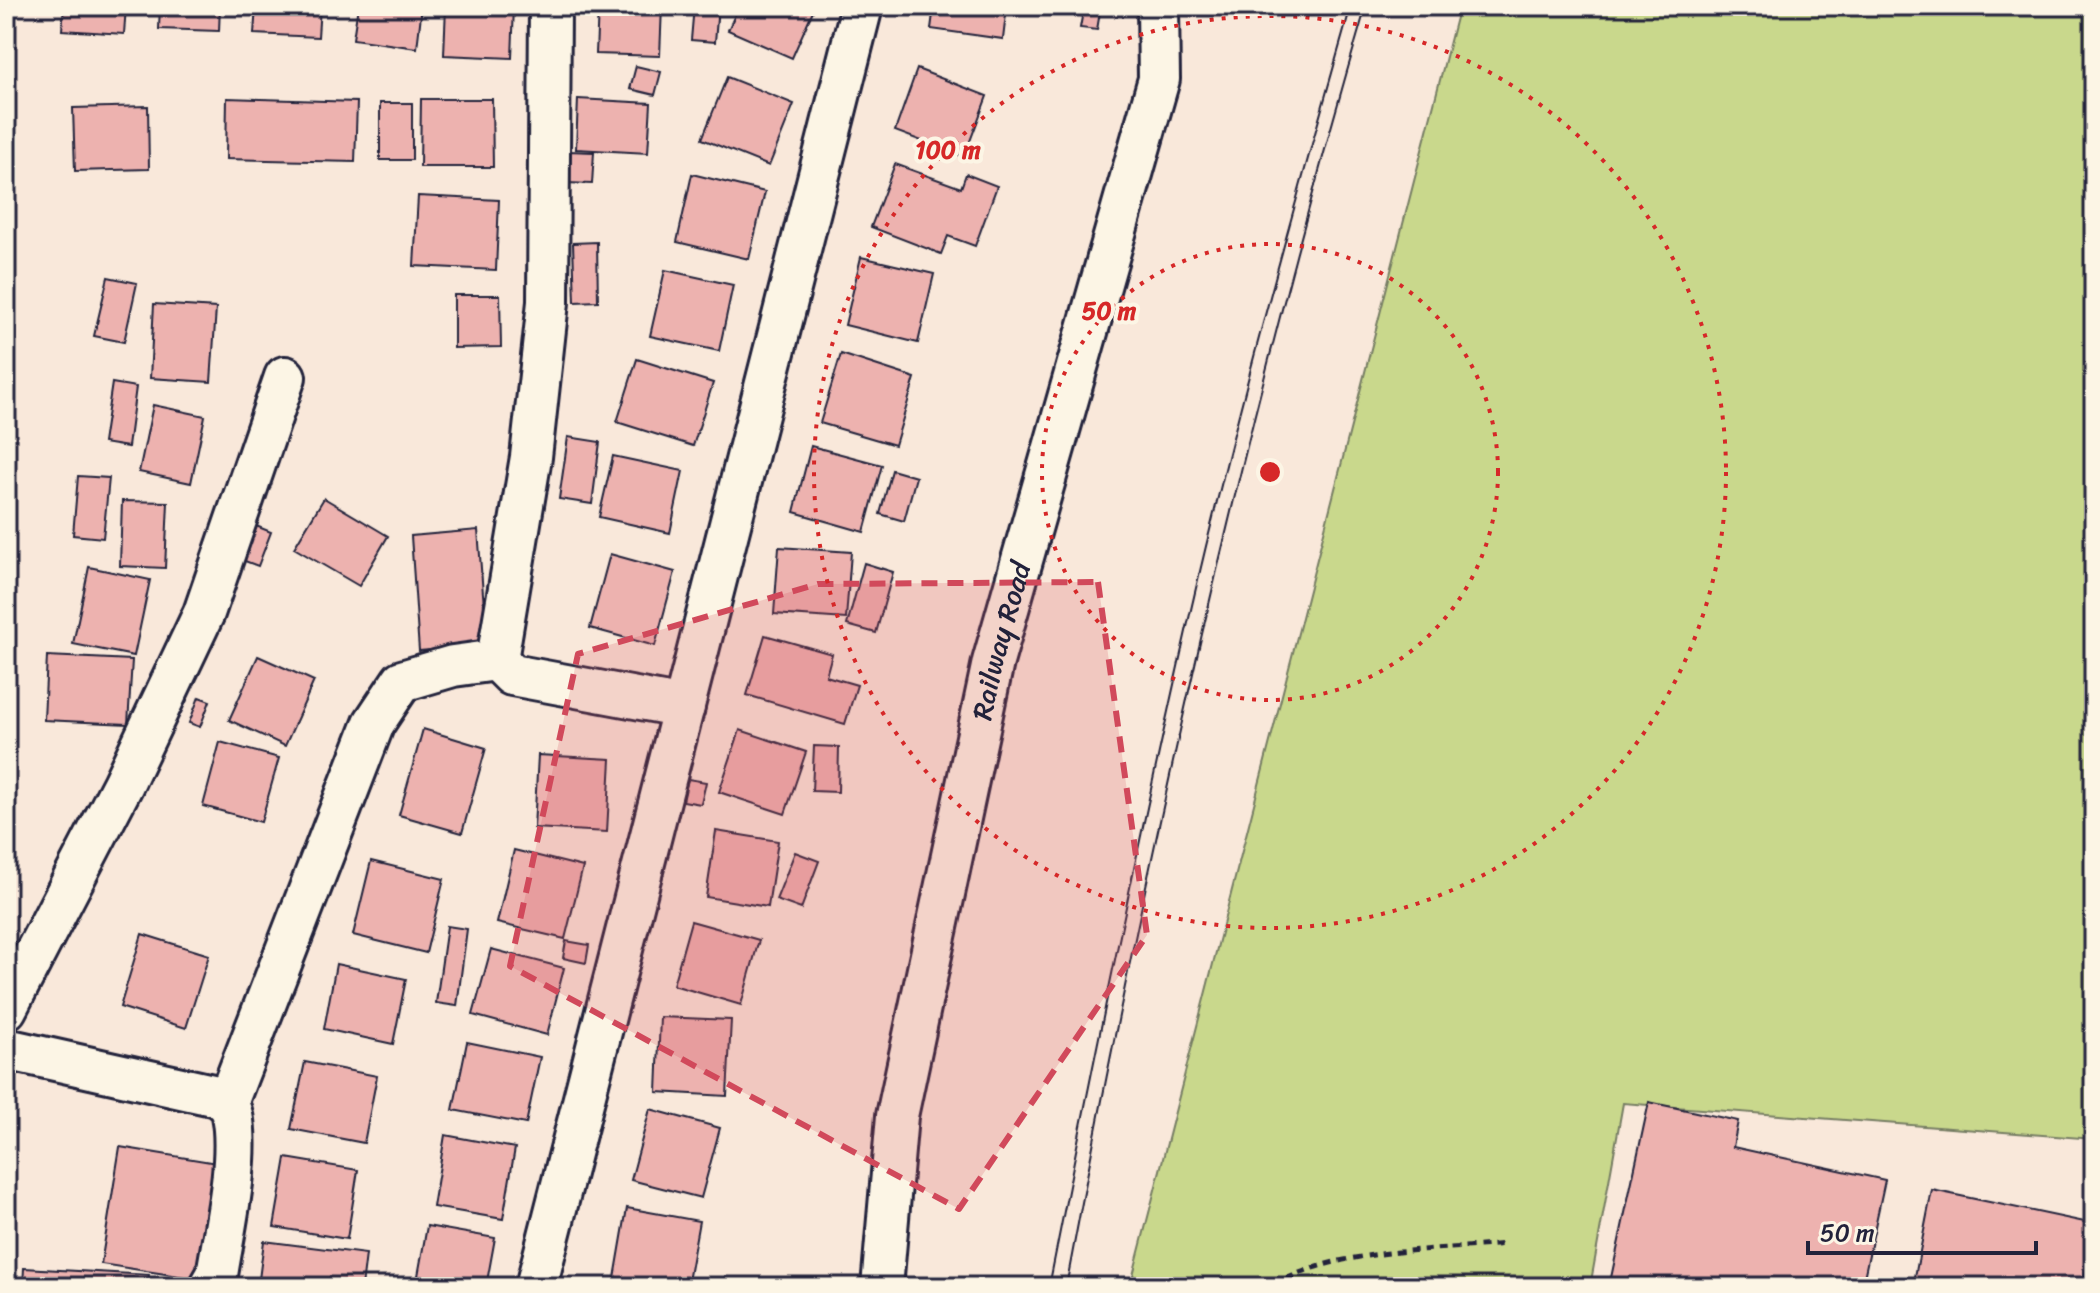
<svg xmlns="http://www.w3.org/2000/svg" width="2100" height="1293" viewBox="0 0 2100 1293" font-family="Sriracha,sans-serif">
<style>
.green{fill:#c9d88c;stroke:#767d64;stroke-width:2}
.building{fill:#edb2af;stroke:#22223b;stroke-width:2}
.lines{fill:none;stroke-linecap:round;stroke-linejoin:round}
.minor-casing{stroke:#22223b;stroke-width:46}
.path{stroke:#22223b;stroke-width:5;stroke-dasharray:8 6;stroke-linecap:butt}
.minor{stroke:#fcf5e5;stroke-width:40}
.tram{stroke:#22223b;stroke-width:2}
.marked{fill:#d1495b;fill-opacity:0.2;stroke:#d1495b;stroke-width:6;stroke-dasharray:16 10;stroke-linejoin:round}
.ring{fill:none;stroke:#d62828;stroke-width:4;stroke-dasharray:4 8}
.labels{text-anchor:middle;dominant-baseline:central;stroke-width:8;stroke-linejoin:round;paint-order:stroke}
.street-label{font-size:28px;fill:#22223b;stroke:#fcf5e5}
.centre{fill:#d62828;stroke:#fcf5e5;stroke-width:4}
.ring-label{font-size:24px;text-anchor:middle;font-weight:bold;fill:#d62828;stroke:#fcf5e5;stroke-width:8;stroke-linejoin:round;paint-order:stroke}
</style>
<rect width="100%" height="100%" fill="#f9e8da"/>
<filter id="ink" filterUnits="userSpaceOnUse"><feTurbulence type="fractalNoise" baseFrequency=".0125" numOctaves="2"/><feDisplacementMap in="SourceGraphic" scale="16" xChannelSelector="R" yChannelSelector="G"/><feConvolveMatrix kernelMatrix="1 2 1 2 8 2 1 2 1" color-interpolation-filters="sRGB"/></filter>
<g filter="url(#ink)">
<path class="green" d="M 1459,6 L 2094,6 L 2094,1139 L 1623,1103 L 1590,1287 L 1130,1287 Z"/>
<g class="building">
<path d="M 64,6 L 126,6 L 124,34 L 62,30 Z"/>
<path d="M 160,6 L 220,6 L 219,31 L 159,29 Z"/>
<path d="M 256,6 L 320,6 L 318,37 L 254,34 Z"/>
<path d="M 358,6 L 422,6 L 417,48 L 353,39 Z"/>
<path d="M 446,6 L 514,6 L 512,58 L 444,55 Z"/>
<path d="M 598,6 L 662,6 L 660,56 L 596,54 Z"/>
<path d="M 694,6 L 718,6 L 715,42 L 691,40 Z"/>
<path d="M 739,6 L 815,6 L 792,58 L 728,30 Z"/>
<path d="M 934,6 L 1007,6 L 1003,39 L 931,29 Z"/>
<path d="M 1084,6 L 1101,6 L 1097,30 L 1080,28 Z"/>
<path d="M 636,66 L 661,72 L 655,95 L 630,89 Z"/>
<path d="M 917,69 L 987,96 L 964,157 L 895,131 Z"/>
<path d="M 727,77 L 794,104 L 769,166 L 702,139 Z"/>
<path d="M 227,98 L 357,102 L 355,162 L 226,159 Z"/>
<path d="M 421,99 L 492,99 L 493,167 L 420,167 Z"/>
<path d="M 578,99 L 651,103 L 648,153 L 576,149 Z"/>
<rect x="380" y="103" width="32" height="57"/>
<path d="M 148,106 L 149,169 L 75,171 L 73,108 Z"/>
<path d="M 568,151 L 594,152 L 592,184 L 566,183 Z"/>
<path d="M 895,164 L 961,188 L 966,174 L 997,186 L 975,246 L 948,236 L 941,254 L 871,227 Z"/>
<path d="M 692,174 L 765,192 L 749,259 L 677,242 Z"/>
<path d="M 418,196 L 499,200 L 496,270 L 414,266 Z"/>
<path d="M 597,242 L 598,301 L 575,302 L 573,243 Z"/>
<path d="M 861,257 L 934,274 L 918,343 L 845,325 Z"/>
<path d="M 665,270 L 733,285 L 719,351 L 650,336 Z"/>
<path d="M 108,277 L 137,283 L 124,342 L 94,336 Z"/>
<path d="M 454,295 L 500,295 L 501,347 L 454,348 Z"/>
<path d="M 154,304 L 216,308 L 211,382 L 150,378 Z"/>
<path d="M 841,354 L 915,378 L 895,445 L 820,423 Z"/>
<path d="M 637,359 L 713,383 L 693,446 L 617,422 Z"/>
<path d="M 112,383 L 136,387 L 128,447 L 103,443 Z"/>
<path d="M 153,405 L 205,416 L 191,483 L 139,472 Z"/>
<path d="M 568,437 L 600,442 L 592,504 L 559,499 Z"/>
<path d="M 811,446 L 882,465 L 864,532 L 794,512 Z"/>
<path d="M 613,456 L 683,471 L 670,533 L 599,517 Z"/>
<path d="M 892,470 L 916,477 L 904,521 L 880,514 Z"/>
<path d="M 78,476 L 109,478 L 103,538 L 73,535 Z"/>
<path d="M 324,498 L 388,536 L 359,586 L 294,548 Z"/>
<path d="M 122,501 L 168,502 L 165,568 L 120,566 Z"/>
<path d="M 256,526 L 271,532 L 258,566 L 242,560 Z"/>
<path d="M 478,530 L 487,645 L 419,651 L 411,536 Z"/>
<path d="M 779,547 L 851,552 L 846,619 L 774,614 Z"/>
<path d="M 610,554 L 675,572 L 655,646 L 590,628 Z"/>
<path d="M 864,563 L 893,572 L 876,633 L 847,625 Z"/>
<path d="M 89,567 L 150,580 L 134,656 L 73,644 Z"/>
<path d="M 765,635 L 832,654 L 826,676 L 857,685 L 845,724 L 747,695 Z"/>
<path d="M 6,638 L 12,639 L 9,712 L 6,712 Z"/>
<path d="M 47,656 L 132,660 L 128,724 L 44,720 Z"/>
<path d="M 258,656 L 314,681 L 285,746 L 229,720 Z"/>
<path d="M 199,697 L 210,701 L 200,727 L 189,723 Z"/>
<path d="M 423,729 L 486,748 L 462,833 L 399,815 Z"/>
<path d="M 6,730 L 10,730 L 11,786 L 6,786 Z"/>
<path d="M 740,730 L 806,752 L 785,814 L 719,792 Z"/>
<path d="M 220,742 L 279,758 L 261,822 L 203,806 Z"/>
<path d="M 814,746 L 839,747 L 838,792 L 812,791 Z"/>
<path d="M 538,755 L 611,759 L 607,832 L 534,828 Z"/>
<path d="M 688,779 L 706,782 L 701,804 L 683,801 Z"/>
<rect x="6" y="830" width="4" height="75"/>
<path d="M 716,831 L 778,841 L 768,907 L 706,897 Z"/>
<path d="M 514,850 L 583,867 L 565,939 L 497,923 Z"/>
<path d="M 795,852 L 819,861 L 801,909 L 776,900 Z"/>
<path d="M 371,861 L 444,879 L 426,953 L 353,935 Z"/>
<path d="M 691,921 L 759,940 L 741,1005 L 673,985 Z"/>
<path d="M 447,926 L 467,929 L 457,1006 L 436,1003 Z"/>
<path d="M 142,934 L 209,955 L 186,1028 L 120,1007 Z"/>
<path d="M 566,941 L 589,945 L 586,963 L 563,958 Z"/>
<path d="M 491,949 L 564,968 L 547,1035 L 473,1015 Z"/>
<path d="M 336,964 L 406,979 L 393,1044 L 324,1029 Z"/>
<path d="M 660,1017 L 731,1020 L 727,1096 L 657,1092 Z"/>
<path d="M 467,1042 L 540,1057 L 526,1124 L 453,1110 Z"/>
<path d="M 305,1062 L 377,1076 L 364,1143 L 291,1129 Z"/>
<path d="M 1649,1102 L 1738,1121 L 1733,1147 L 1885,1180 L 1862,1287 L 1609,1287 Z"/>
<path d="M 650,1109 L 720,1128 L 701,1198 L 631,1180 Z"/>
<path d="M 445,1135 L 515,1148 L 503,1219 L 433,1207 Z"/>
<path d="M 120,1147 L 223,1164 L 204,1280 L 101,1264 Z"/>
<path d="M 286,1158 L 358,1170 L 347,1239 L 274,1227 Z"/>
<path d="M 1932,1190 L 2094,1224 L 2083,1287 L 1913,1287 Z"/>
<path d="M 627,1208 L 699,1221 L 687,1287 L 615,1278 Z"/>
<path d="M 427,1226 L 495,1238 L 486,1287 L 416,1287 Z"/>
<path d="M 264,1241 L 366,1254 L 362,1287 L 258,1287 Z"/>
<path d="M 24,1268 L 149,1275 L 148,1287 L 23,1287 Z"/>
</g>
<g class="lines">
<g class="minor-casing">
<g id="minor">
<path d="M 497,660 L 531,457 L 548,302 L 550,6"/>
<path d="M 497,660 L 512,675 L 684,707"/>
<path d="M 6,1009 L 123,784 L 204,613 L 285,377"/>
<path d="M 6,1049 L 217,1096 C 224,1101 230,1105 232,1115 C 241,1159 224,1230 217,1275 L 210,1287"/>
<path d="M 227,1103 L 374,723 L 402,681 L 453,666 L 497,660"/>
<path d="M 536,1287 L 862,6"/>
<path id="s1" d="M 882,1287 L 897,1116 L 993,662 L 1159,79 L 1158,6"/>
</g>
</g>
<path class="path" d="M 1275,1287 C 1323,1249 1444,1250 1506,1244"/>
<use href="#minor" class="minor"/>
<g class="tram">
<path d="M 1049,1287 C 1095,1053 1142,820 1196,588 C 1242,393 1296,199 1351,6"/>
<path d="M 1066,1287 C 1146,859 1243,424 1366,6"/>
</g>
</g>
</g>
<path class="marked" d="M 1098,582 L 1147,935 L 959,1209 L 510,966 L 578,654 L 818,584 Z"/>
<g class="ring">
<circle cx="1270" cy="472" r="228"/>
<circle cx="1270" cy="472" r="456"/>
</g>
<g class="labels">
<g class="street-label">
<text stroke="none"><textPath href="#s1" startOffset="658">Railway Road</textPath></text>
</g>
</g>
<circle cx="1270" cy="472" r="12" class="centre"/>
<g class="ring-label">
<text x="948" y="158">100 m</text>
<text x="1109" y="319">50 m</text>
</g>
<rect width="2100" height="1293" fill="none" stroke="#fcf5e5" stroke-width="32"/>
<rect x="16" y="16" width="2068" height="1261" fill="none" stroke="#22223b" stroke-width="3" filter="url(#ink)"/>
<path d="M1808 1241v12h228v-12" fill="none" stroke="#22223b" stroke-width="4"/>
<text x="1820" y="1241" font-size="24" fill="#22223b" stroke="#fcf5e5" stroke-width="6" paint-order="stroke">50 m</text>
</svg>
